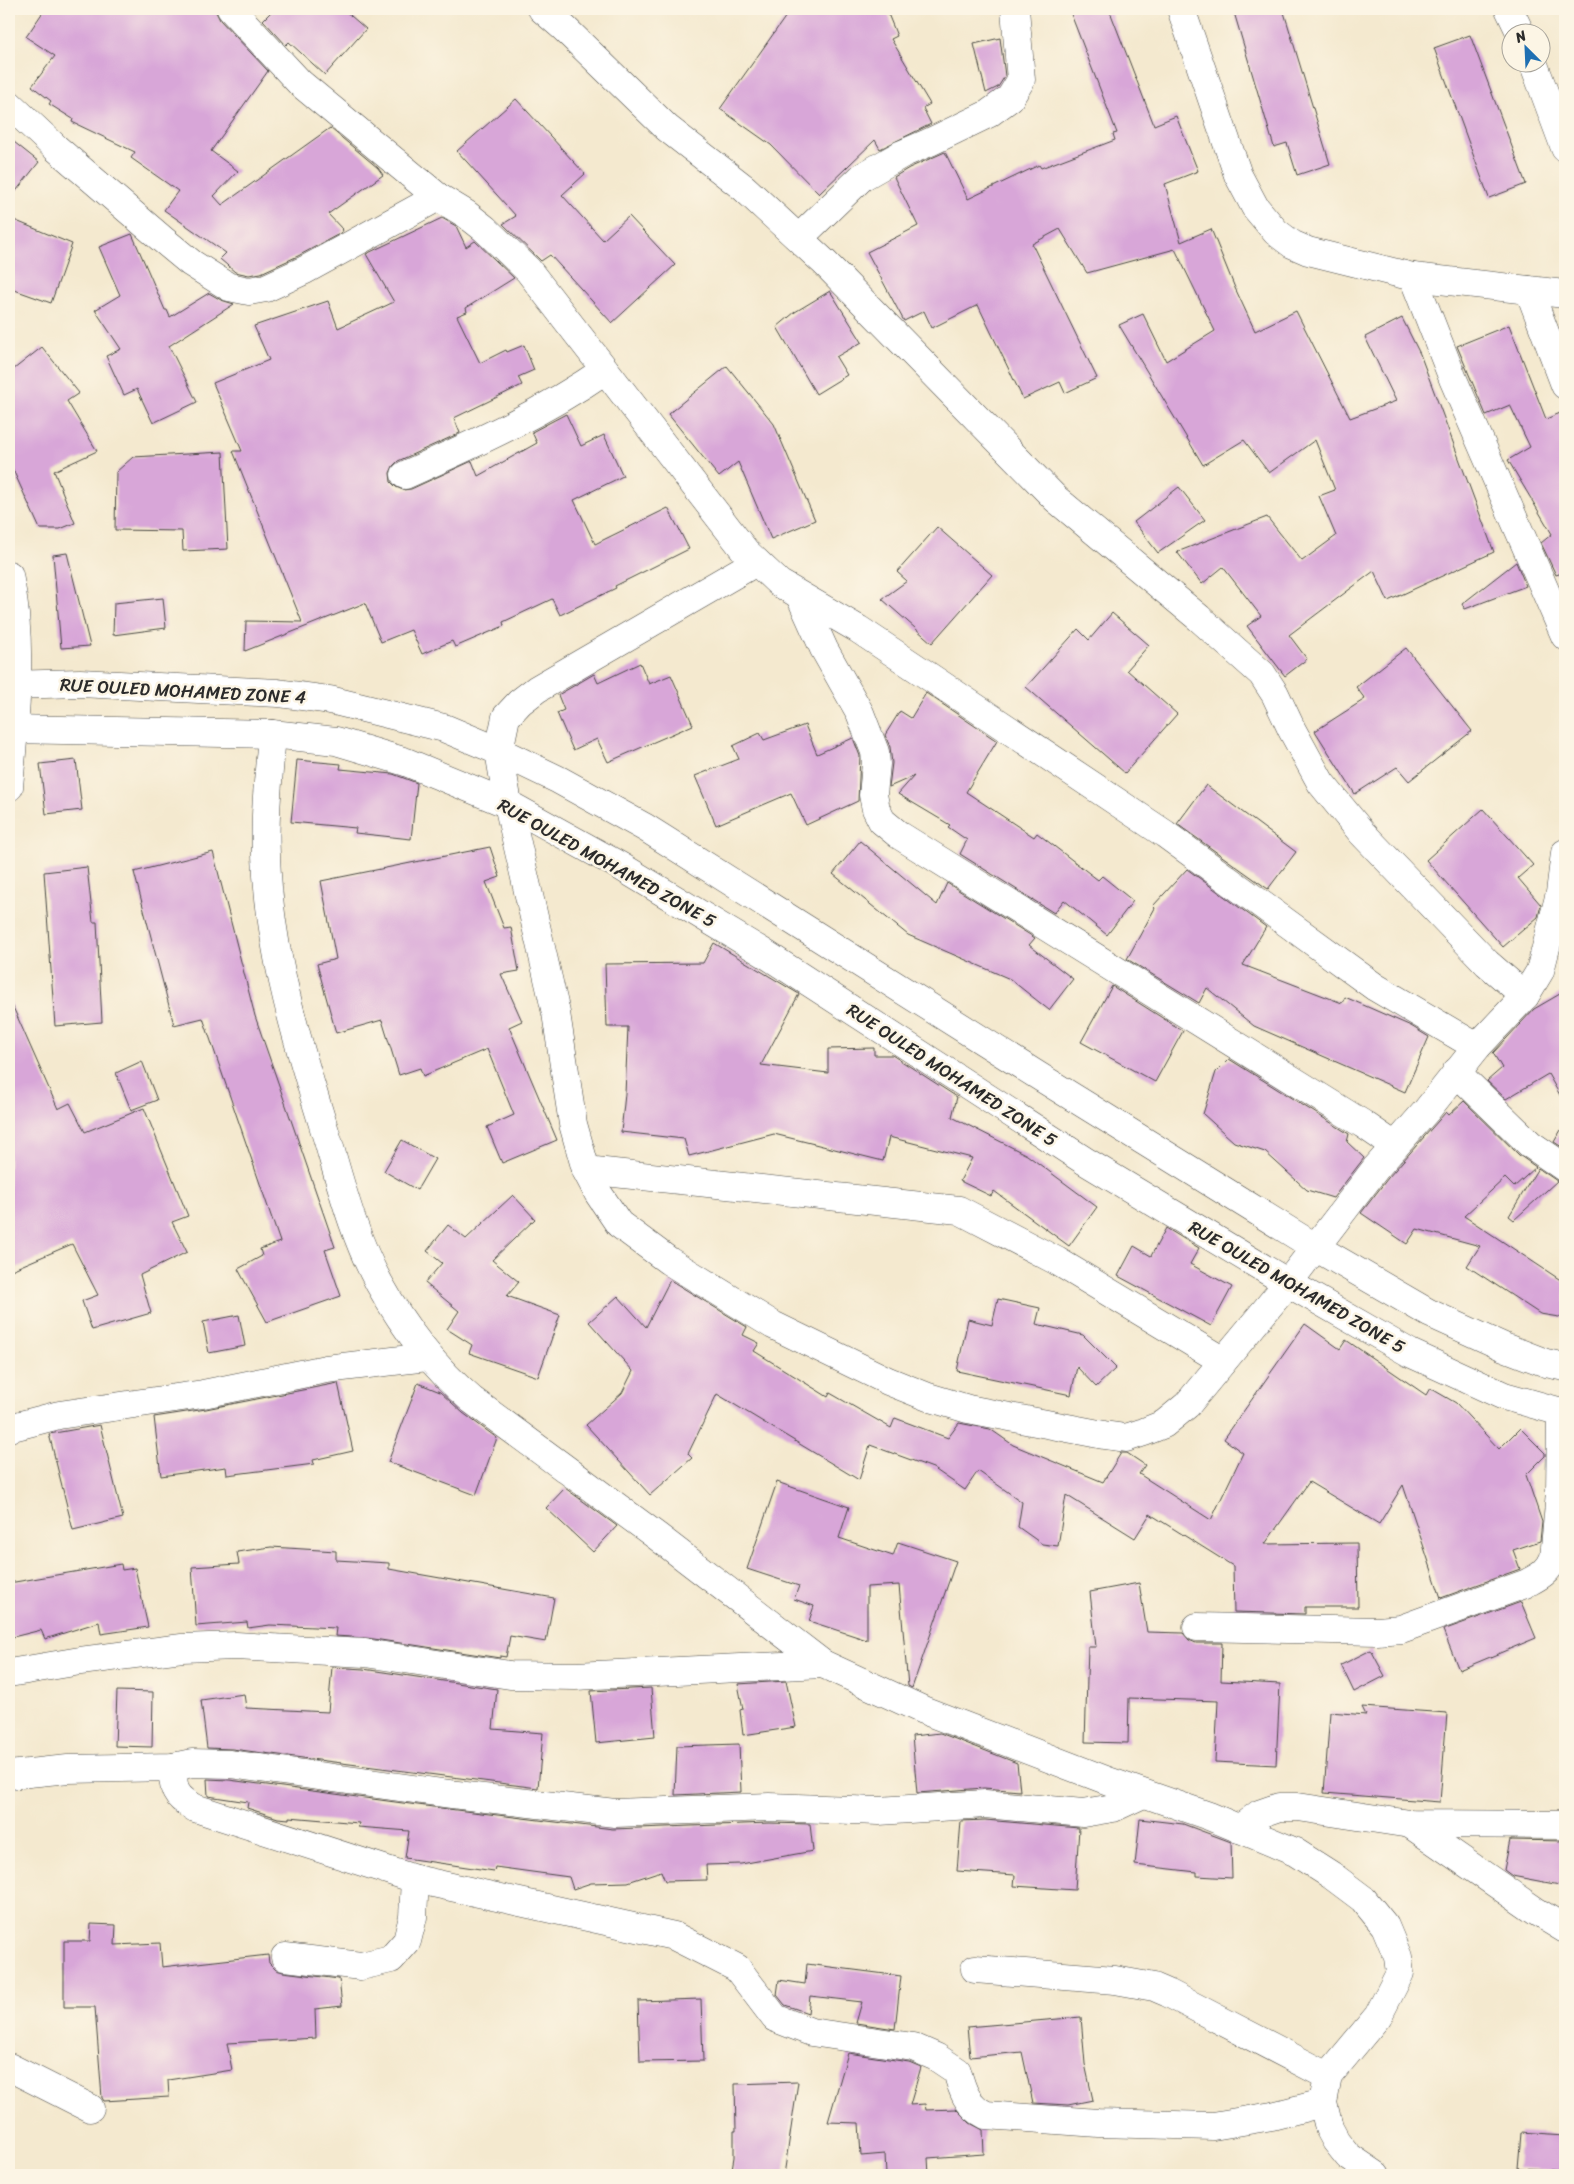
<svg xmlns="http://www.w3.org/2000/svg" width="1574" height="2184" viewBox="0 0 1574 2184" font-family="Sriracha,sans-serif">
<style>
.building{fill:#d8a6d8}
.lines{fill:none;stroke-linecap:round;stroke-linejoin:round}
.minor-casing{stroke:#494844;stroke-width:29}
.tertiary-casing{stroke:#494844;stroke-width:29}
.minor{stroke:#fff;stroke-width:28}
.tertiary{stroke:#fff;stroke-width:28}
.labels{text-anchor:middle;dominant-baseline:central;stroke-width:5;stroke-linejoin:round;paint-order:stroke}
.street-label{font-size:18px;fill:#2b2b2b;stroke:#fcf5e5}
</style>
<rect width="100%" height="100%" fill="#fcf5e5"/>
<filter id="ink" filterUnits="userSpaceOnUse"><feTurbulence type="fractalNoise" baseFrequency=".02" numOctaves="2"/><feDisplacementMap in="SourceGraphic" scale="10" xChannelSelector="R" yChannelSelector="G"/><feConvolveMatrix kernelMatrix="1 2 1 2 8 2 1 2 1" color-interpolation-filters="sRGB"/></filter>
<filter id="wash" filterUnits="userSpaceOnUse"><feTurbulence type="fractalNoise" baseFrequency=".0096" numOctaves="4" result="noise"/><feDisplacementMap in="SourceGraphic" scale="20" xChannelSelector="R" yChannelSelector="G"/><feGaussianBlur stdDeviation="1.12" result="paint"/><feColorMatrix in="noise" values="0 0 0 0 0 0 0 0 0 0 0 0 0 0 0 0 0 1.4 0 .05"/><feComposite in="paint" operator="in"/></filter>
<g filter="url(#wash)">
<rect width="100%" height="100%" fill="#f4e9cf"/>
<g id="blocks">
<g class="building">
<path d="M 45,9 L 212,9 L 216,12 L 220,20 L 268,71 L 211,151 L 238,171 L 214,196 L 222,205 L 330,128 L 378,168 L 383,175 L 328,214 L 343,230 L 341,233 L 298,256 L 261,273 L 249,275 L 235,272 L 220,259 L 226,253 L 164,210 L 178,191 L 131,158 L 135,152 L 72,122 L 73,119 L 49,104 L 51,101 L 32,86 L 55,56 L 26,37 Z"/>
<path d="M 274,9 L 343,9 L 366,29 L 325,75 L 289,42 L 286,45 L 263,20 Z"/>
<path d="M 791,9 L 886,9 L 897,36 L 891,39 L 930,104 L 923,108 L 931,124 L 880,149 L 875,140 L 819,194 L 771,145 L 720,109 Z"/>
<path d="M 1069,9 L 1109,9 L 1154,125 L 1176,116 L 1198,171 L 1165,184 L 1181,242 L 1211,229 L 1235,288 L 1255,331 L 1296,311 L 1350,418 L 1396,401 L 1365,337 L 1402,318 L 1420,354 L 1494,552 L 1388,601 L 1374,571 L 1289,635 L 1307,659 L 1285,676 L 1247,626 L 1261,616 L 1223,567 L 1202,584 L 1177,552 L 1267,517 L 1302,561 L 1336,536 L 1319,496 L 1335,490 L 1315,440 L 1269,473 L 1244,440 L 1203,465 L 1119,325 L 1143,314 L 1166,361 L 1215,331 L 1175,249 L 1087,273 L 1060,229 L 1032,244 L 1097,378 L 1065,393 L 1060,382 L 1023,399 L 978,305 L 932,328 L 924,311 L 904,321 L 867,252 L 918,226 L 894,177 L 909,168 L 945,152 L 968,199 L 1039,165 L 1041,168 L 1115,140 L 1113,134 L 1117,133 Z"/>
<path d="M 1233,9 L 1283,9 L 1330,164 L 1297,175 L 1287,143 L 1274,147 Z"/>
<path d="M 1470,35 L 1526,184 L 1489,198 L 1434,48 Z"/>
<path d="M 1000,38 L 1005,76 L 998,87 L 986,93 L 974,44 Z"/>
<path d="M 516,99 L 585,174 L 562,195 L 603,240 L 629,216 L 675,265 L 612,323 L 550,255 L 541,261 L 503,224 L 516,216 L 457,151 Z"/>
<path d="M 9,138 L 39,162 L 9,200 Z"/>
<path d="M 9,218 L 72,244 L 51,303 L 9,288 Z"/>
<path d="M 442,218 L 456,226 L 466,247 L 475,241 L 514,278 L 466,308 L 467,312 L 457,316 L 480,363 L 506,350 L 507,352 L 524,345 L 534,370 L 518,377 L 522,385 L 454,418 L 460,433 L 398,461 L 393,466 L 390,473 L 391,482 L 396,487 L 403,490 L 411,489 L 472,461 L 478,476 L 537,443 L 532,432 L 566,414 L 581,446 L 604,435 L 623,476 L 574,500 L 595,544 L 668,508 L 689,549 L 615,586 L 616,588 L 560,615 L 552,599 L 503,622 L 504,626 L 455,647 L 452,641 L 422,654 L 411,630 L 381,642 L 365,603 L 245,651 L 246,621 L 302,622 L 233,451 L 242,451 L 213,383 L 269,360 L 254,326 L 328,301 L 338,328 L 394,302 L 366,254 Z"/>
<path d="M 132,234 L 165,310 L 167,310 L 170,317 L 209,293 L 221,300 L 234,304 L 169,346 L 197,402 L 153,423 L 137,389 L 124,395 L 106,356 L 121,349 L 95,310 L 120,295 L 99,247 Z"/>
<path d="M 830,291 L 862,342 L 836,357 L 847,375 L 816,394 L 777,327 L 795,312 Z"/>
<path d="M 1509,325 L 1546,419 L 1565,411 L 1565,572 L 1556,575 L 1541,543 L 1552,534 L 1508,460 L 1530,447 L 1510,405 L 1486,415 L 1457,346 Z"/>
<path d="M 42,347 L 79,393 L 67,401 L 97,451 L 54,471 L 75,523 L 60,529 L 40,529 L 9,461 L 9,373 Z"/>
<path d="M 727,366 L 774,424 L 815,520 L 771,539 L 738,462 L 719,477 L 668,414 Z"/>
<path d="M 223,452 L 228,549 L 183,551 L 182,531 L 115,530 L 116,472 L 133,457 Z"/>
<path d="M 1179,487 L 1205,520 L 1158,553 L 1134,522 Z"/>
<path d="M 937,527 L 992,575 L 932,643 L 882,599 L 907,581 L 897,572 Z"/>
<path d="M 67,553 L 90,646 L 61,648 L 53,555 Z"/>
<path d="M 1516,562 L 1526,586 L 1465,609 L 1462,604 Z"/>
<path d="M 163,598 L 166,628 L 113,635 L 114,603 Z"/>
<path d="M 1112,613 L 1149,645 L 1127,670 L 1177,714 L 1125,773 L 1026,687 L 1078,629 L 1089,640 Z"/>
<path d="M 1406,648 L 1472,731 L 1409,781 L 1397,767 L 1355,794 L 1315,731 L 1365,699 L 1356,687 Z"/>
<path d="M 640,663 L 649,684 L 671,675 L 693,725 L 608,762 L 597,739 L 573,750 L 557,713 L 564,710 L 558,695 L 594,674 L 598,683 Z"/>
<path d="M 926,693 L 997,741 L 966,792 L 1034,837 L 1037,833 L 1098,880 L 1102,876 L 1133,901 L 1107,935 L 1064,900 L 1054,913 L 960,854 L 967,840 L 948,827 L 950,825 L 898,794 L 914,776 L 889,787 L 892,763 L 890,747 L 885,735 L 900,711 L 911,718 Z"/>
<path d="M 805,725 L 817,754 L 853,738 L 860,756 L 858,801 L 806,825 L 791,793 L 716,825 L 695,776 L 739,759 L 733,746 L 760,733 L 764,740 Z"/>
<path d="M 76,760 L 82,810 L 46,814 L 40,764 Z"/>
<path d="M 297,760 L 341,764 L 340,769 L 393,774 L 417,783 L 411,839 L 355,833 L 356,828 L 291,822 Z"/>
<path d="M 1206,785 L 1296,852 L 1268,889 L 1177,824 Z"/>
<path d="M 1483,809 L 1533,865 L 1518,878 L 1541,905 L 1538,917 L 1503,947 L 1426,860 Z"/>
<path d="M 860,841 L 937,905 L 947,883 L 1035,938 L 1029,945 L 1073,979 L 1049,1010 L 1010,979 L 908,935 L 833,874 Z"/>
<path d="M 490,847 L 500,877 L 486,882 L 504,928 L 511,927 L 519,971 L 501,974 L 522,1021 L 509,1027 L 557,1140 L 502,1163 L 487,1127 L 514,1115 L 487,1049 L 423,1076 L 420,1068 L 399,1075 L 382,1020 L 336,1033 L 317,964 L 336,959 L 321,881 Z"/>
<path d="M 213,852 L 255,1016 L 335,1247 L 325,1250 L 341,1296 L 267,1322 L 238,1269 L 262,1256 L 260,1249 L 280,1242 L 203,1018 L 174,1025 L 134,872 Z"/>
<path d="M 87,867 L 93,922 L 97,922 L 102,1022 L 55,1026 L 44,872 Z"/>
<path d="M 1187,869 L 1266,927 L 1243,965 L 1342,1003 L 1345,997 L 1411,1026 L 1429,1037 L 1405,1092 L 1254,1026 L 1207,988 L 1199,1003 L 1127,959 L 1155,908 L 1153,906 Z"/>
<path d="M 714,943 L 799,994 L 761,1065 L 828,1073 L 828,1049 L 874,1048 L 874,1055 L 892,1055 L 957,1097 L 952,1117 L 1027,1155 L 1097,1207 L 1069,1246 L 994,1191 L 991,1196 L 960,1181 L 972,1158 L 889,1137 L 883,1161 L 774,1134 L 689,1156 L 684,1139 L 621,1132 L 625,1094 L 628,1027 L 607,1027 L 605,964 L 703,963 Z"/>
<path d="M 1112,986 L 1183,1031 L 1155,1082 L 1081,1042 Z"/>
<path d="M 1565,991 L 1565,1104 L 1548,1074 L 1506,1099 L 1487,1081 L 1502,1068 L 1493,1053 L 1534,1009 Z"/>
<path d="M 9,998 L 58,1109 L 70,1103 L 85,1132 L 144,1108 L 188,1216 L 172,1222 L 187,1252 L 140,1275 L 151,1313 L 92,1330 L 82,1301 L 98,1295 L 72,1244 L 9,1271 Z"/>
<path d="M 1229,1059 L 1349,1134 L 1347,1142 L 1364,1158 L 1333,1198 L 1307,1190 L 1265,1152 L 1234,1142 L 1203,1114 L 1216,1072 Z"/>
<path d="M 142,1061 L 157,1100 L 131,1110 L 116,1073 Z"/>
<path d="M 1464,1101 L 1519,1155 L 1536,1167 L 1514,1187 L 1505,1178 L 1464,1216 L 1565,1283 L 1565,1318 L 1540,1314 L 1467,1266 L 1480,1246 L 1417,1229 L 1407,1244 L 1361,1213 L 1388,1178 L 1446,1112 L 1449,1115 Z"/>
<path d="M 1565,1123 L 1565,1149 L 1554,1142 Z"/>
<path d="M 402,1140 L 435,1159 L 417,1190 L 384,1171 Z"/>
<path d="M 1538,1168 L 1557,1181 L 1514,1220 L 1509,1216 Z"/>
<path d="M 513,1195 L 535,1219 L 492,1260 L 519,1282 L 507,1296 L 560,1315 L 538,1377 L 469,1353 L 472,1345 L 447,1329 L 459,1311 L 425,1283 L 442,1263 L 427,1251 L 448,1225 L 466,1239 Z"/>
<path d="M 1166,1228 L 1199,1248 L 1190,1264 L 1232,1287 L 1211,1326 L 1118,1276 L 1134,1246 L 1151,1256 Z"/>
<path d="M 670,1280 L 747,1327 L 743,1335 L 759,1343 L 754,1351 L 828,1397 L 830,1393 L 891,1428 L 895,1418 L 948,1438 L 959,1423 L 990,1429 L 1013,1445 L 1103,1482 L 1121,1453 L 1127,1453 L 1145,1465 L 1139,1474 L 1211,1520 L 1243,1453 L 1224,1439 L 1305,1324 L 1340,1349 L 1346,1340 L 1426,1395 L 1430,1388 L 1456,1403 L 1499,1449 L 1520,1428 L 1545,1453 L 1545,1456 L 1526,1475 L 1542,1522 L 1540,1541 L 1513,1550 L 1520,1569 L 1441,1598 L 1403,1485 L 1379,1524 L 1309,1482 L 1265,1544 L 1357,1543 L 1358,1607 L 1305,1607 L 1305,1614 L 1234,1612 L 1233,1566 L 1150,1514 L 1135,1538 L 1066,1495 L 1058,1546 L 1042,1544 L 1018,1527 L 1022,1502 L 978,1471 L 965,1490 L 933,1468 L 870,1445 L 859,1480 L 717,1394 L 688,1454 L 692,1458 L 650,1495 L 586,1425 L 622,1393 L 633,1371 L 589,1322 L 618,1296 L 646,1327 Z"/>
<path d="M 998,1299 L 1040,1308 L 1036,1324 L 1083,1335 L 1116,1368 L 1096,1387 L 1077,1367 L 1071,1395 L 957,1371 L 968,1319 L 992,1325 Z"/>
<path d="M 239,1315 L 245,1346 L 209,1353 L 203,1322 Z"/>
<path d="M 338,1383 L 353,1451 L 313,1460 L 314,1464 L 227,1475 L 226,1467 L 161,1476 L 154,1417 L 206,1409 Z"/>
<path d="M 418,1383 L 440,1392 L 463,1413 L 497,1438 L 476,1495 L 388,1462 Z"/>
<path d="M 100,1425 L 123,1518 L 73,1530 L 49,1434 Z"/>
<path d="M 777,1482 L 849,1507 L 839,1538 L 893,1556 L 898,1542 L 956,1561 L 912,1688 L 908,1686 L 899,1585 L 867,1587 L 867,1640 L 809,1621 L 814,1606 L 794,1599 L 799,1586 L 747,1569 Z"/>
<path d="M 565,1488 L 617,1526 L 593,1552 L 546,1508 Z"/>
<path d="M 271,1547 L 336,1551 L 336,1560 L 389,1563 L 389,1569 L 554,1598 L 546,1642 L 510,1636 L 506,1657 L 500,1656 L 500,1658 L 367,1638 L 335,1636 L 336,1628 L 270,1625 L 248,1628 L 247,1622 L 196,1626 L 192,1567 L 239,1564 L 237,1552 Z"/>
<path d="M 121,1564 L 122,1570 L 135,1568 L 148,1627 L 101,1634 L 99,1622 L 45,1639 L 41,1630 L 9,1638 L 9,1583 Z"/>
<path d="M 1139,1583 L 1147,1632 L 1183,1633 L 1189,1640 L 1196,1643 L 1222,1643 L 1221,1681 L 1280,1684 L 1276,1765 L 1215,1762 L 1218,1701 L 1129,1698 L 1128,1743 L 1085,1742 L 1088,1647 L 1096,1647 L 1090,1592 Z"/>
<path d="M 1521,1602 L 1536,1638 L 1459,1670 L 1443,1630 Z"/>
<path d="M 1371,1650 L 1385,1676 L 1354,1692 L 1341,1665 Z"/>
<path d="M 332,1667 L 363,1669 L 497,1689 L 493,1729 L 543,1733 L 538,1788 L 232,1749 L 207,1748 L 201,1700 L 244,1694 L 246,1708 L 328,1712 Z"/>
<path d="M 786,1681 L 796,1727 L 743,1735 L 740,1710 L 743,1709 L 738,1684 Z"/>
<path d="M 651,1688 L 655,1737 L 596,1743 L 591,1691 Z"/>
<path d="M 117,1691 L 153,1692 L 152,1747 L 115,1746 Z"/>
<path d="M 1362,1707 L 1447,1713 L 1440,1802 L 1324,1793 L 1330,1712 L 1366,1715 Z"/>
<path d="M 940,1733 L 1017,1763 L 1020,1791 L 984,1788 L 917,1793 L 912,1736 Z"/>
<path d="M 739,1744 L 741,1792 L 675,1795 L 677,1746 Z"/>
<path d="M 207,1779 L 229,1780 L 448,1809 L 613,1829 L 769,1823 L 810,1824 L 813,1851 L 741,1864 L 706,1865 L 707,1880 L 665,1881 L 661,1871 L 628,1882 L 591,1883 L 573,1889 L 569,1877 L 495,1867 L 494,1871 L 405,1858 L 409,1831 L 358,1827 L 359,1823 L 289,1817 L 289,1819 L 278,1818 L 247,1808 L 248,1802 L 208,1796 Z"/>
<path d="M 1140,1819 L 1183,1824 L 1231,1842 L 1232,1878 L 1197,1876 L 1197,1872 L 1135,1865 Z"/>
<path d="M 985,1820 L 1079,1828 L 1075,1890 L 1014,1886 L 1015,1875 L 957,1871 L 961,1821 Z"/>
<path d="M 1510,1840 L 1565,1841 L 1565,1886 L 1512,1876 L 1504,1870 Z"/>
<path d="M 91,1924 L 116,1925 L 115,1945 L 160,1943 L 162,1967 L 268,1955 L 269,1963 L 276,1970 L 283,1972 L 339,1979 L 342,2006 L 315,2009 L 316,2038 L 227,2043 L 232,2070 L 168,2080 L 169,2097 L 104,2101 L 102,2098 L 95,2007 L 64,2007 L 64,1941 L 90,1941 Z"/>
<path d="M 807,1964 L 901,1976 L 895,2029 L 856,2023 L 862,2002 L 810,1996 L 808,2013 L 785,2005 L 777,1995 L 779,1980 L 805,1984 Z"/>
<path d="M 701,1999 L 703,2061 L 640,2062 L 638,2001 Z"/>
<path d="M 1081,2017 L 1085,2064 L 1093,2100 L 1068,2105 L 1033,2103 L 1022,2052 L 970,2057 L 967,2027 Z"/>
<path d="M 848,2053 L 909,2062 L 921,2067 L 910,2105 L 925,2104 L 926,2110 L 956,2109 L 970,2123 L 983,2130 L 984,2154 L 928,2158 L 929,2175 L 886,2175 L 885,2154 L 861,2156 L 859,2123 L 828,2122 Z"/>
<path d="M 798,2082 L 784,2175 L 731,2175 L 734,2157 L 734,2131 L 736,2131 L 735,2084 Z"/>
<path d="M 1521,2133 L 1565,2136 L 1565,2171 L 1518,2168 Z"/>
</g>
</g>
</g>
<g filter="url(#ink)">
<use href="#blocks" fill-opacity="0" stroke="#494844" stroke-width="1"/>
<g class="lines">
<g class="minor-casing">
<g id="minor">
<path d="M 231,9 L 300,83 L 438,197 L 466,214 L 485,229 L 528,270 L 746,552 L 779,583 L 858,629 L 1165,834 L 1375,987 L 1477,1047"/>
<path d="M 542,9 L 564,28 L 667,128 L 744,188 L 825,263 L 1056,499 L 1199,618 L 1262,674 L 1275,694 L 1292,730 L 1321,783 L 1362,833 L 1487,963 L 1525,996"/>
<path d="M 1509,9 L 1520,32"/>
<path d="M 1533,62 L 1565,148"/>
<path d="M 9,104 L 56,148 L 162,239 L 191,263 L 229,287 L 249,291 L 266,288 L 305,270 L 438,197"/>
<path d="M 799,238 L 862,177 L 902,154 L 930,142 L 988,114 L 1010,98 L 1021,80 L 1015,9"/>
<path d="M 1413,277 L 1453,379 L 1565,636"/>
<path d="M 1529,290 L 1565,385"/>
<path d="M 405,475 C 474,444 543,413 605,370"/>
<path d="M 756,562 L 537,689 L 520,702 L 506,717 L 499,751 L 508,804 L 556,1013 L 573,1124 L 586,1170 L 598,1193 L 619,1224 L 669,1261 L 773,1325 L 888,1381 L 928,1397 L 968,1409 L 1104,1435 L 1126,1438 L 1144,1432 L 1164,1424 L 1187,1405 L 1288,1283 L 1376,1168 L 1427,1110 L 1477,1047 L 1525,996 L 1540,971 L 1560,893 L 1565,853"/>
<path d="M 9,575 C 24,645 15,716 9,787"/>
<path d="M 800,596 L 824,649 L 860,713 L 875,752 L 876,764 L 873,795 L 876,809 L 882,821 L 899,835 L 1363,1124 L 1395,1146"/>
<path d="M 272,734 C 269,774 264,814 266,855 C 269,953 299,1048 328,1141 C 342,1189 355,1239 379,1283 C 404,1328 433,1367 472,1400 L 658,1537 L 823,1664 L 923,1710 L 1111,1782 L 1209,1816 L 1295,1852 L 1331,1875 L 1363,1899 L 1385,1926 L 1398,1957 L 1400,1973 L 1378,2016 L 1328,2076 L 1323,2103 L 1329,2128 L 1336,2141 L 1348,2156 L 1376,2175"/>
<path d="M 1456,1072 L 1530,1144 L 1565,1168"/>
<path d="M 586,1170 L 959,1210 L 1057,1261 L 1223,1361"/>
<path d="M 9,1428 L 59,1415 L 203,1394 L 326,1369 L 427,1357"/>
<path d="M 1197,1627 L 1377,1631 L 1401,1629 L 1525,1584 C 1538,1577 1548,1573 1554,1558 L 1560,1493 L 1561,1412"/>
<path d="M 9,1673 L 80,1661 L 182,1648 L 236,1646 L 365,1653 L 510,1675 L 575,1676 L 823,1664"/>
<path d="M 173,1767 C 173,1790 174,1796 195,1808 L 415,1879 L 674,1936 L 737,1968 L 775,2018 L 811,2032 L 913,2047 L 936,2057 L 957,2071 C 962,2090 967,2106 986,2115 L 1098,2123 L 1213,2126 L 1272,2116 L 1323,2103"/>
<path d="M 9,1775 L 68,1769 L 173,1767 L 192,1763 L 230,1764 L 450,1794 L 615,1813 L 769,1807 L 879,1811 L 985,1804 L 1083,1813 L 1113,1808 L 1143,1794"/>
<path d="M 1410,1824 L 1537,1912 L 1565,1929"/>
<path d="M 1239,1829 L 1259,1814 L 1279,1807 L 1298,1807 L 1410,1824 L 1565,1825"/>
<path d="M 285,1957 L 361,1966 L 391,1959 L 407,1941 L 413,1917 L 415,1879"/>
<path d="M 975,1969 L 1115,1980 L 1154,1987 L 1168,1993 L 1328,2076"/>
<path d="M 9,2067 L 90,2108"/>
</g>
</g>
<g class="tertiary-casing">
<g id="tertiary">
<path d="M 1181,9 L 1238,175 L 1255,207 L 1276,232 L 1292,244 L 1308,251 L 1413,277 L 1565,294"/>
<path d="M 9,685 L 80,683 L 278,693 L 330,700 L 444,728 L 499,751 L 559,780 L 646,828 L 1037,1075 L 1315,1247 L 1429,1313 L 1504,1347 L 1546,1363 L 1565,1367"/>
<path d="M 9,729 L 272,734 L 336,741 L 406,762 L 508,804 L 620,866 L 764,953 L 1085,1161 L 1288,1283 L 1410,1353 L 1504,1396 L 1565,1413"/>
</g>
</g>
<use href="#minor" class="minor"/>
<use href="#tertiary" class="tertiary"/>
</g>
</g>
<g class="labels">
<g class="street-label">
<text transform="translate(183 691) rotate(3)">RUE OULED MOHAMED ZONE 4</text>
<text transform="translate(607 863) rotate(29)">RUE OULED MOHAMED ZONE 5</text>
<text transform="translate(952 1075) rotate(33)">RUE OULED MOHAMED ZONE 5</text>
<text transform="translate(1297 1287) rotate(30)">RUE OULED MOHAMED ZONE 5</text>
</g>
</g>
<rect width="1574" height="2184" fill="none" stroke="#fcf5e5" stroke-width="30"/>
<g transform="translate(1526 48) rotate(336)"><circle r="24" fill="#fcf5e5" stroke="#a8a49b"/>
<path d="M0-4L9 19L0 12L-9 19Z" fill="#1f6fb2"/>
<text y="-8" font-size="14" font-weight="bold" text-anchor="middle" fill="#2b2b2b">N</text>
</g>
</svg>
